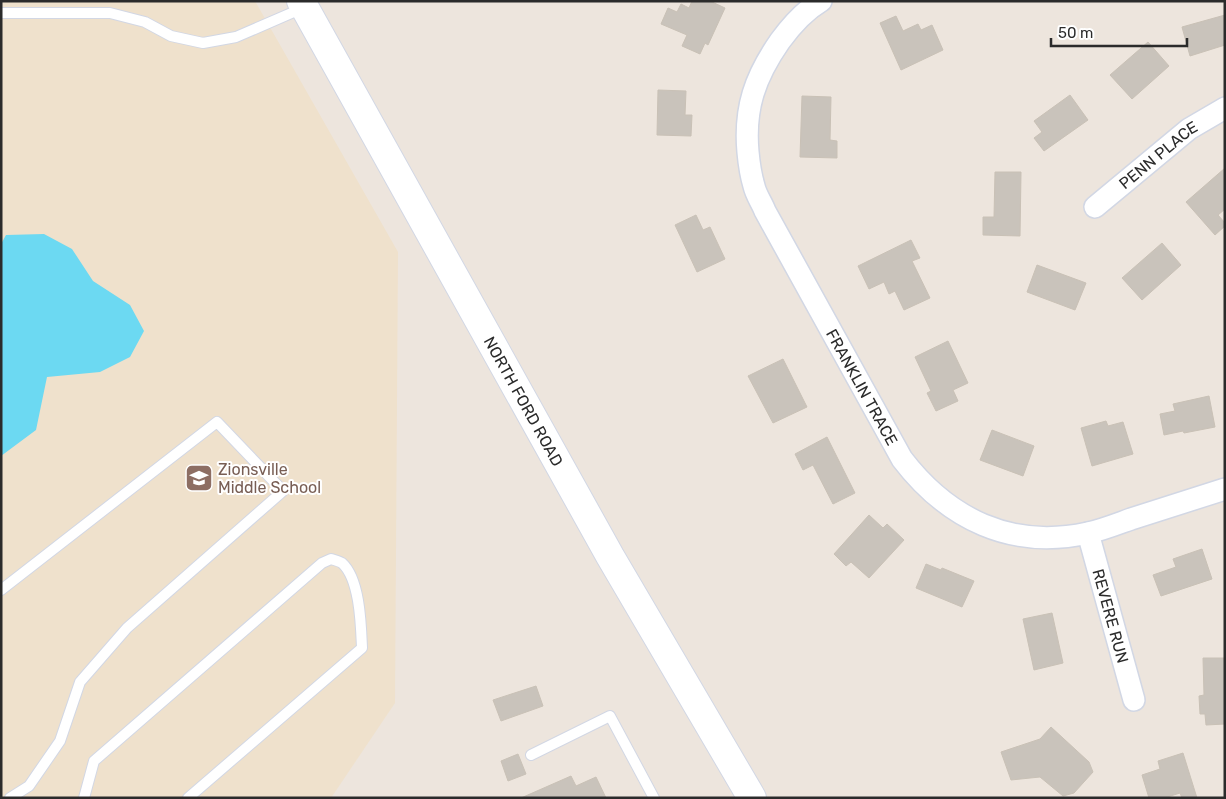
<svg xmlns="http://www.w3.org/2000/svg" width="1226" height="799" viewBox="0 0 1226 799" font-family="Rubik,sans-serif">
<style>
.education{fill:#efe1cc}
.water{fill:#6cd9f2}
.building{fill:#c9c3bb;stroke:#c9c1b6}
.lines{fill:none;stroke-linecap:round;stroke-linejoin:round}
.lane-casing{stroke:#d2d7e4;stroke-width:12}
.street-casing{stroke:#d2d7e4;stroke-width:24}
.secondary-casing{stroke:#d2d7e4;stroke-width:30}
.lane{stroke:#fff;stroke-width:10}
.street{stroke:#fff;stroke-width:21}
.secondary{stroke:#fff;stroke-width:28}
.labels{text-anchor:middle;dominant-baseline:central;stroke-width:4;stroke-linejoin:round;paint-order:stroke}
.street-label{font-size:16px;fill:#2b2b2b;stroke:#fff}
.education-label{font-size:16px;fill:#785e54;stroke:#fff;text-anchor:start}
</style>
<rect width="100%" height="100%" fill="#ede5dd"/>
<path class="education" d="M 1,1 L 255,1 L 398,252 L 395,703 L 331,798 L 1,798 Z"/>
<path class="water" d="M 44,234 L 72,249 L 93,281 L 130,305 L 144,331 L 130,357 L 100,372 L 47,377 L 36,430 L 1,456 L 1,244 L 6,235 Z"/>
<g class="building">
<path d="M 692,1 L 710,1 L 725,8 L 708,45 L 705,43 L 700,54 L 682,46 L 687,35 L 661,24 L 668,8 L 677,12 L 681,4 L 689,8 Z"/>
<path d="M 1225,15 L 1225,45 L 1190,56 L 1182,27 Z"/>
<path d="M 896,16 L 903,31 L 918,24 L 921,30 L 932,25 L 943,50 L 901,70 L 880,23 Z"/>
<path d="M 1148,42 L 1169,66 L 1132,99 L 1110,75 Z"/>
<path d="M 658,90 L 686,91 L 685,115 L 692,115 L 691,136 L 657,135 Z"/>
<path d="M 1070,95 L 1088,120 L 1044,151 L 1034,138 L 1042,132 L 1034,121 Z"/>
<path d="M 802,96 L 831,97 L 830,140 L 837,141 L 837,158 L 800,157 Z"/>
<path d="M 1225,168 L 1225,209 L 1218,215 L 1225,223 L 1225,226 L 1215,235 L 1186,202 Z"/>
<path d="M 995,172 L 1021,172 L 1020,236 L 983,235 L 983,217 L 994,217 Z"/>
<path d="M 696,215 L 703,230 L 710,227 L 725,259 L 697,272 L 675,225 Z"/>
<path d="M 911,240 L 920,258 L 912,261 L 930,298 L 904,310 L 895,291 L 889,294 L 884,282 L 869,289 L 858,266 Z"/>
<path d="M 1162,243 L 1181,265 L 1142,300 L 1122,278 Z"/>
<path d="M 1037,265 L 1086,283 L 1075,310 L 1027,292 Z"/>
<path d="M 948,341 L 968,383 L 953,390 L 958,401 L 936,411 L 927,393 L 931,391 L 915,357 Z"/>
<path d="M 783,359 L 807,407 L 773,423 L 748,376 Z"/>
<path d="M 1209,396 L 1215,427 L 1184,433 L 1183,431 L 1164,435 L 1160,414 L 1175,411 L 1173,404 Z"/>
<path d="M 1106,421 L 1108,426 L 1123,422 L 1133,454 L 1092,466 L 1081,428 Z"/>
<path d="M 992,430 L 1034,446 L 1023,476 L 980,460 Z"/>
<path d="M 827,437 L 855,493 L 833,504 L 813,465 L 803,470 L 795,454 Z"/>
<path d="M 869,515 L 883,528 L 887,524 L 904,540 L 869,578 L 851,562 L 846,566 L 834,554 Z"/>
<path d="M 1202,549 L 1212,579 L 1161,596 L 1153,575 L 1176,567 L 1173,559 Z"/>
<path d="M 926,564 L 941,570 L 942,568 L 974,581 L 962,607 L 916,588 Z"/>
<path d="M 1052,613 L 1063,663 L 1034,670 L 1023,619 Z"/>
<path d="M 1203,658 L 1225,658 L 1225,724 L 1206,725 L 1205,714 L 1200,714 L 1199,696 L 1204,695 Z"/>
<path d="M 536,686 L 543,706 L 501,721 L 493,700 Z"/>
<path d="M 1051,727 L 1089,762 L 1093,772 L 1074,793 L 1063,796 L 1040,777 L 1011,780 L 1001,752 L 1040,739 Z"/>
<path d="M 1183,753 L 1197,798 L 1182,798 L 1180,793 L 1164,798 L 1149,798 L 1142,775 L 1160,769 L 1158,761 Z"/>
<path d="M 518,754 L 526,774 L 508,781 L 501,761 Z"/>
<path d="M 571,776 L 576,786 L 596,777 L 606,798 L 521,798 Z"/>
</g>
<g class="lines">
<g class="lane-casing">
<g id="lane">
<path d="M 1,13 L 110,13 L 145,22 L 171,36 L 203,43 L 236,37 L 303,8"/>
<path d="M 1,590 L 217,422 L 283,491 L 127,628 L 80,682 L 60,741 L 29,786 L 10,798"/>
<path d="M 531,755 L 610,716 L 654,798"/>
<path d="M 84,798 L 94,761 L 322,563 L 331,559 C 334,560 339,561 342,563 C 360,579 361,625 362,648 L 188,798"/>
</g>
</g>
<g class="street-casing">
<g id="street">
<path id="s1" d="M 821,1 C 804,11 791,26 780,41 C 755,77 744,108 748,152 C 749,163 751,176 754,186 C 756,195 762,203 765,211 L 902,459 C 948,519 1011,550 1088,533 C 1102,530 1117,524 1131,519 C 1162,509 1193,499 1225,489"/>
<path id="s2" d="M 1095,207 L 1189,129 L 1225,108"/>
<path id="s3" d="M 1088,533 L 1134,700"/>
</g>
</g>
<g class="secondary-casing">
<g id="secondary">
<path id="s4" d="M 301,1 L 610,556 L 752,798"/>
</g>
</g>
<use href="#lane" class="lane"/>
<use href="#street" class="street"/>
<use href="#secondary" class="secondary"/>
</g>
<defs>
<g id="school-square" transform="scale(1.4375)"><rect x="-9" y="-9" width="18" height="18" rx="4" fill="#8d6e63" stroke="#fff"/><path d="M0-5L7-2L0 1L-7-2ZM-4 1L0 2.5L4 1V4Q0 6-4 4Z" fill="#fff"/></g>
</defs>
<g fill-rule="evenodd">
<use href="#school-square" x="199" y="478"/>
</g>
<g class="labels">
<g class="street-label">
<text stroke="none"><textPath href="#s2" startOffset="82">PENN PLACE</textPath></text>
<text stroke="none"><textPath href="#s1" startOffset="439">FRANKLIN TRACE</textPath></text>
<text stroke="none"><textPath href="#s4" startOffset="458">NORTH FORD ROAD</textPath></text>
<text stroke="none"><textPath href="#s3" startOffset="86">REVERE RUN</textPath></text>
</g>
<g class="education-label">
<text x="218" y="469">Zionsville<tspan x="218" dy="18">Middle School</tspan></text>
</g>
</g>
<rect width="1226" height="799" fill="none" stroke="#2b2b2b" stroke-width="5"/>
<path d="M1051 38v8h136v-8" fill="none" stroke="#2b2b2b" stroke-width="2.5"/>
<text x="1058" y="38" font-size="15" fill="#2b2b2b" stroke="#ffffff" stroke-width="4" paint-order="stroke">50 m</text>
</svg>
